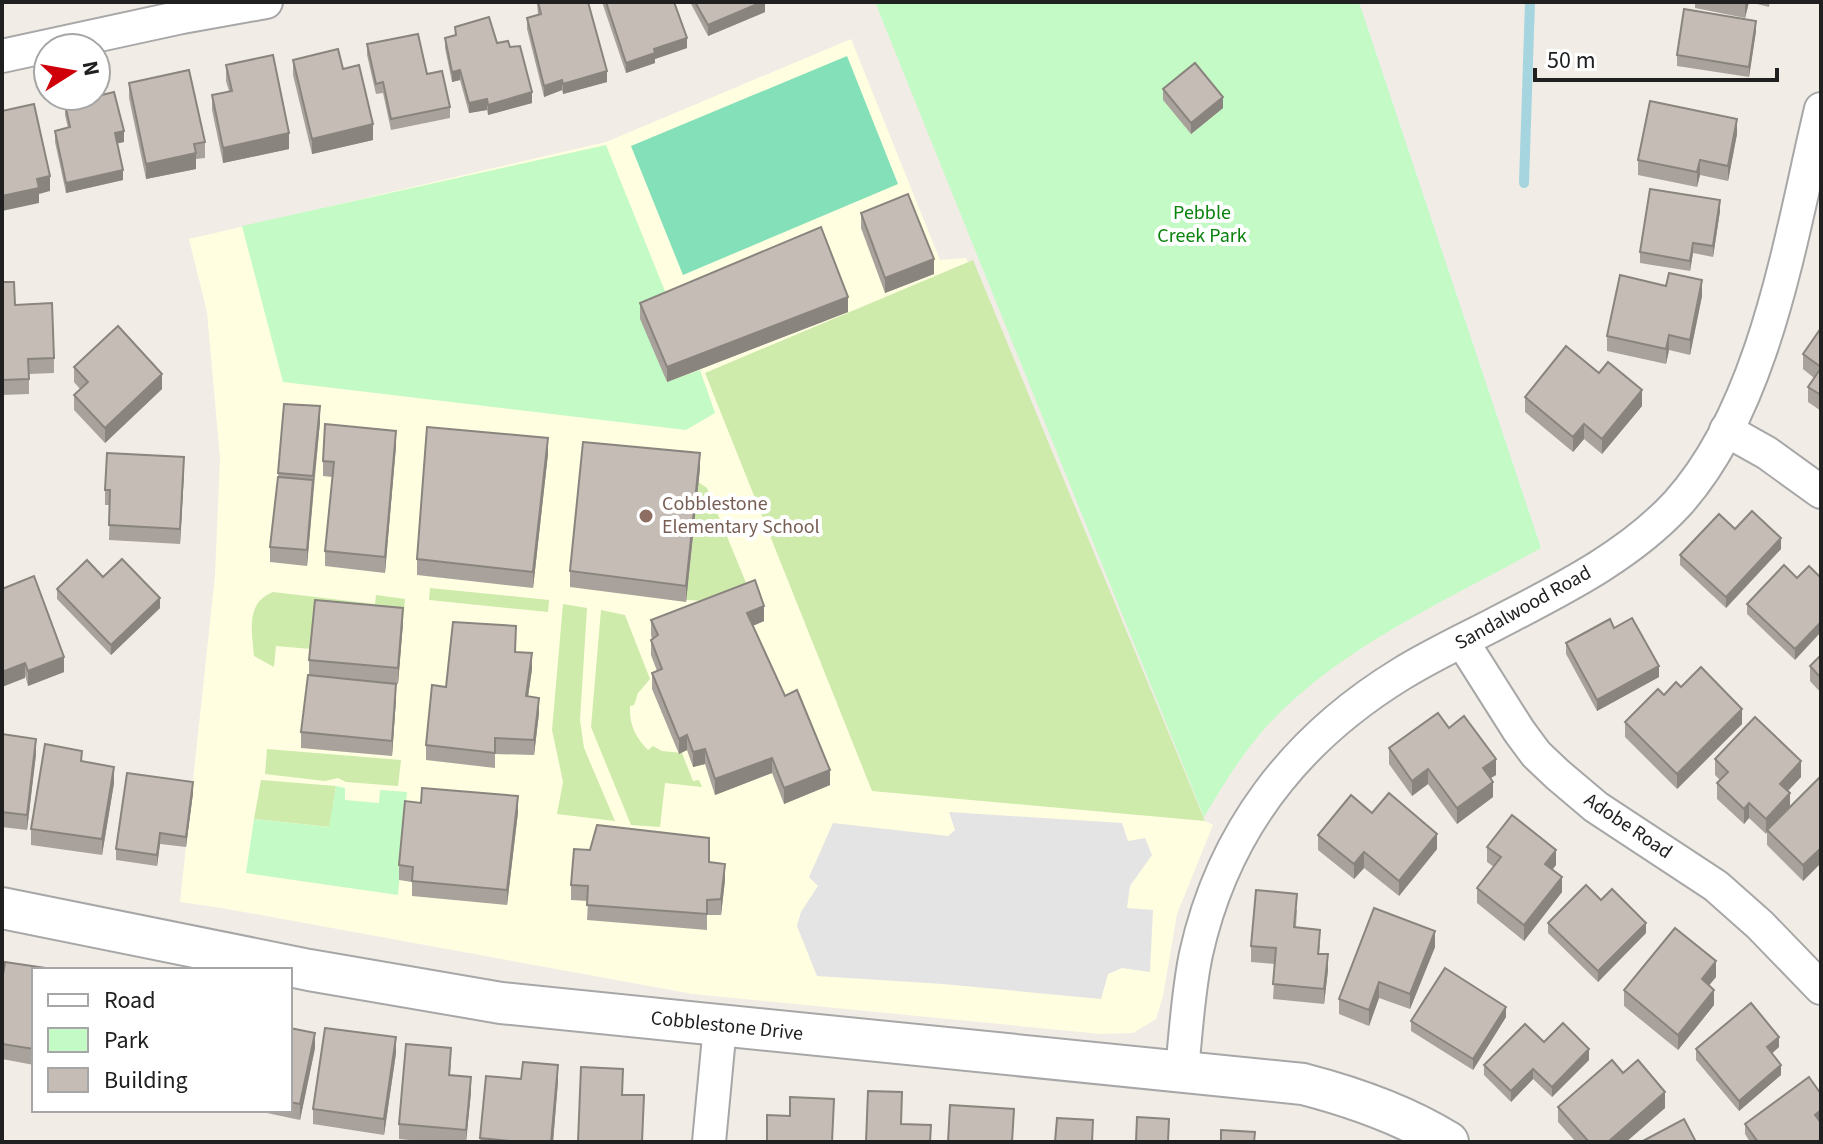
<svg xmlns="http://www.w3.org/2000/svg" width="1823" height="1144" viewBox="0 0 1823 1144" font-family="'Source Sans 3',sans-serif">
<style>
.education{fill:#fffee1}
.grass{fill:#ceebac}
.park{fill:#c4fac5}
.pitch{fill:#84e0b8}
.parking{fill:#e4e4e4}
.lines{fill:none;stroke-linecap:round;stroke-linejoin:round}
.stream{stroke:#a6d5df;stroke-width:10}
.minor-casing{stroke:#a7a7a7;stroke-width:36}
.tertiary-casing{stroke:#a7a7a7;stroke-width:44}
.minor{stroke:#fff;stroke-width:32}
.tertiary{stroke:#fff;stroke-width:40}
.wall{fill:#a9a29c}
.shaded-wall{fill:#8a847f}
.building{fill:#c5bcb5;stroke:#8a847f;stroke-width:2}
.education-dot{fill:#8d6e63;stroke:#fff;stroke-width:3}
.labels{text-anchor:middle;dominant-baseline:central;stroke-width:8;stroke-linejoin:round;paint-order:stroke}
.park-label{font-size:20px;fill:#0a820e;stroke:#fff}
.education-label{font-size:20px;fill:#785e54;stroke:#fff;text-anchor:start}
.street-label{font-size:20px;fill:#202020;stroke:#fff}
</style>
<rect width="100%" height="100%" fill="#f1ede6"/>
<path class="education" d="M 851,39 L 940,260 L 966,258 L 1205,821 L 1213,825 L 1177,914 L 1163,996 L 1156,1019 L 1133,1033 L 1101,1034 L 693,994 L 222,908 L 180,902 L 215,575 L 220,458 L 207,312 L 189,239 L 606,142 Z"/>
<g class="grass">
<path d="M 973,260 L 1205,821 L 872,791 L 705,373 Z"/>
<path d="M 698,482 L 707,488 L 747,585 L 708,601 L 686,600 Z"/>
<path d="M 430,588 L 549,600 L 548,612 L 429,600 Z"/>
<path d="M 273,592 L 375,604 L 376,595 L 405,599 L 403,623 L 311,649 L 276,646 L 274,667 L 254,656 C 252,631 245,603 273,592 Z"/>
<path d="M 563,604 L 587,608 L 580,720 L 584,748 L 615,821 L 557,814 L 563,782 L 552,730 Z"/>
<path d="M 601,610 L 625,615 L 650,679 L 638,693 L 634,705 L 630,706 C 629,724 635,737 648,750 L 653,746 L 662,751 L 682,753 L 693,781 L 699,780 L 702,787 L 665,783 L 660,827 L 631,825 L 591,727 Z"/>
<path d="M 267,749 L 401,760 L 398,786 L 346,782 L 338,778 L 325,781 L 265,774 Z"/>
<path d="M 261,780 L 336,786 L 330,827 L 254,819 Z"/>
</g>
<g class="park">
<path d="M 875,2 L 1359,2 L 1541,548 C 1448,600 1339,647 1266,727 C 1242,754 1223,785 1204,817 Z"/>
<path d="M 606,145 L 671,306 L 666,382 L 700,370 L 715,413 L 686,430 L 283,382 L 242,226 Z"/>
<path d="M 336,786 L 345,788 L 345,800 L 379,803 L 380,790 L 407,792 L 398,895 L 246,873 L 254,819 L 329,827 Z"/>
</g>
<path class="pitch" d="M 847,56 L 898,184 L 683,275 L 631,146 Z"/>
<path class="parking" d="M 949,812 L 1122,823 L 1128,841 L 1145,838 L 1152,855 L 1130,886 L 1127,908 L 1153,910 L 1150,972 L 1122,968 L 1108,974 L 1101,999 L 943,984 L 817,976 L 797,926 L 801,912 L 818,886 L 809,877 L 833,823 L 948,836 L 955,830 Z"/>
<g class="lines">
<path class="stream" d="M 1524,183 L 1530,2"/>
<g class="minor-casing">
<g id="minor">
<path d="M 2,56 L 182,17 L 266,2"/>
<path d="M 1726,430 L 1767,453 L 1821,492"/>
<path d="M 1462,641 L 1519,731 L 1536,754 L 1557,774 L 1596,807 L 1716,886 L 1760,925 L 1821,988"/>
<path d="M 1182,1070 C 1186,1032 1188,992 1196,954 C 1223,832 1295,739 1401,674 C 1430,656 1462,641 1493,625 C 1558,591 1627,558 1677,504 C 1766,406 1791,234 1821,109"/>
<path d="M 709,1142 L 720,1026"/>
</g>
</g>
<g class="tertiary-casing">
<path id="tertiary" d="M 2,908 L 309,970 L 501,1003 L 1303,1084 C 1353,1097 1403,1114 1448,1142"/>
</g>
<use href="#minor" class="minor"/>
<use href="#tertiary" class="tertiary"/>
</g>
<g class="wall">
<path d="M 537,2 L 588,2 L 607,82 L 563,94 L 562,90 L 544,97 L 527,29 L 527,18 L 538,15 Z"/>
<path d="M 602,2 L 674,2 L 687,48 L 655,59 L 655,63 L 626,73 Z"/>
<path d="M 690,2 L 765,2 L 765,12 L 708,36 Z"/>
<path d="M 1695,2 L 1770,2 L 1769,7 L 1749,2 L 1745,18 L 1695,8 Z"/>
<path d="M 455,27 L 497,43 L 532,103 L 488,115 L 487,110 L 469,113 L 460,80 L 452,82 L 445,48 L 445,38 L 455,35 Z"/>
<path d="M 1756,31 L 1749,77 L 1677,66 L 1677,55 Z"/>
<path d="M 367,44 L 427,74 L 450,107 L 450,118 L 391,130 L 383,93 L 376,94 L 367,55 Z"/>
<path d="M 293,60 L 343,69 L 373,140 L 312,154 L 293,75 Z"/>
<path d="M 226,65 L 289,149 L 223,163 L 212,110 L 212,95 L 229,91 L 226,81 Z"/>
<path d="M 129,83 L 205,142 L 205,158 L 196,159 L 196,169 L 146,179 L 129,98 Z"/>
<path d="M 1163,89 L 1223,108 L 1191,134 L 1163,100 Z"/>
<path d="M 65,104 L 124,142 L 117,143 L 123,180 L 66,193 L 55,142 L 55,131 L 68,128 L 65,115 Z"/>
<path d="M 1737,134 L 1728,181 L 1700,175 L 1697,187 L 1638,175 L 1638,160 Z"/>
<path d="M 1720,211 L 1713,257 L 1693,253 L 1690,271 L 1640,263 L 1640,252 Z"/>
<path d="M 861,213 L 934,274 L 885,293 L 861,228 Z"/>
<path d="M 2,282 L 15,305 L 54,358 L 54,373 L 29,374 L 29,394 L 2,395 Z"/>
<path d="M 1702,296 L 1690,355 L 1669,350 L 1666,364 L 1607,351 L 1607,336 Z"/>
<path d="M 640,303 L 848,312 L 667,382 L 640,319 Z"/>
<path d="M 1821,328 L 1821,411 L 1808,402 L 1808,387 L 1814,378 L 1803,369 L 1803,354 Z"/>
<path d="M 74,367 L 162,389 L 105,443 L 74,410 L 74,395 L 80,389 L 74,382 Z"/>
<path d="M 1525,397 L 1642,406 L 1602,454 L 1584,439 L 1573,452 L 1525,412 Z"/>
<path d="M 284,404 L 320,422 L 307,566 L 270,562 L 270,547 L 278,477 Z"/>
<path d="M 396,446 L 385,573 L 325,566 L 325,551 L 332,477 L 323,476 L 323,461 Z"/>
<path d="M 548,454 L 533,588 L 417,575 L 417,559 Z"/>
<path d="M 700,468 L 686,602 L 570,587 L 570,571 Z"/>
<path d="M 184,472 L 180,544 L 109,540 L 110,505 L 105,505 L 105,490 Z"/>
<path d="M 1735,529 L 1781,549 L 1726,608 L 1680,565 L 1680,555 Z"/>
<path d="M 1797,578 L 1795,660 L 1747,614 L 1747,604 Z"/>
<path d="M 2,589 L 64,672 L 28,686 Z"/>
<path d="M 57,589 L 160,608 L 111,655 L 57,599 Z"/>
<path d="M 651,620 L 764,621 L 753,626 L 785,696 L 830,785 L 784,804 L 772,773 L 715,795 L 705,764 L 693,767 L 687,750 L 679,754 L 652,689 L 652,673 L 657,671 L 651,655 L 651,640 L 652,639 L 651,635 Z"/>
<path d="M 403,623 L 398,684 L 357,680 L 396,699 L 392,756 L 301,748 L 301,732 L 309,675 L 309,660 Z"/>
<path d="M 1614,628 L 1659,677 L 1597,711 L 1566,654 L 1566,643 Z"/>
<path d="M 516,652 L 532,669 L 528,696 L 539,713 L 534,755 L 495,754 L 495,768 L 426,760 L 426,745 L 446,687 Z"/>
<path d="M 1821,655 L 1821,693 L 1810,681 L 1810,666 Z"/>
<path d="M 1681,687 L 1742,724 L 1677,789 L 1625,737 L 1625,722 L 1664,695 Z"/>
<path d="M 1449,728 L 1496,775 L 1490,778 L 1493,797 L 1457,824 L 1428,784 L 1412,796 L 1389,764 L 1389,748 Z"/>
<path d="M 2,734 L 36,754 L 27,830 L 2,827 Z"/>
<path d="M 1715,759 L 1801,777 L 1788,791 L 1790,807 L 1821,776 L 1821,863 L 1803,881 L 1767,845 L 1767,832 L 1766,834 L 1749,818 L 1744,824 L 1717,799 L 1717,783 L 1720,780 L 1715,775 Z"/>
<path d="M 82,762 L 114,783 L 102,855 L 31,845 L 31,829 Z"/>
<path d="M 193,793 L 186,847 L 160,844 L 157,866 L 116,860 L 116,849 Z"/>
<path d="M 421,803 L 518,812 L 507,905 L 412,896 L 412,882 L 399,880 L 399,865 Z"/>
<path d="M 1372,813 L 1437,849 L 1399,896 L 1364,868 L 1354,879 L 1318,850 L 1318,835 Z"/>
<path d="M 1487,847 L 1556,865 L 1552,870 L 1562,892 L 1524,941 L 1477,903 L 1477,888 L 1494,867 L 1487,862 Z"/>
<path d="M 709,862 L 725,880 L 721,915 L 707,915 L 707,930 L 587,920 L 588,901 L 571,900 L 571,885 Z"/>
<path d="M 1601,900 L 1646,933 L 1598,982 L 1548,933 L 1548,923 Z"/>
<path d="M 1297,909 L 1296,927 L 1320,945 L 1319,954 L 1328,970 L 1324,1004 L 1273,999 L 1275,964 L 1251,962 L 1251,946 Z"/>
<path d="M 1435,947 L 1410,1009 L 1379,998 L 1369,1026 L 1339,1014 L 1339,999 Z"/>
<path d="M 34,970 L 34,1065 L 2,1059 L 2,981 Z"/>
<path d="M 1716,977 L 1709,985 L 1714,1005 L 1678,1050 L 1624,1006 L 1624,990 Z"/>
<path d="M 1506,1017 L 1473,1070 L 1411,1031 L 1411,1021 Z"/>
<path d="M 290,1028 L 315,1048 L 300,1120 L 253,1110 L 290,1110 Z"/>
<path d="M 1544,1042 L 1589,1060 L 1552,1097 L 1533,1079 L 1511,1102 L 1484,1075 L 1484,1065 Z"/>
<path d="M 1779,1047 L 1772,1053 L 1781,1075 L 1739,1111 L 1696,1060 L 1696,1049 Z"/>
<path d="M 396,1053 L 384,1135 L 313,1124 L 313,1109 Z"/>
<path d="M 451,1064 L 450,1075 L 471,1092 L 466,1142 L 431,1142 L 399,1139 L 399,1124 Z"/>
<path d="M 1623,1073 L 1665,1108 L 1626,1142 L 1576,1142 L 1558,1122 L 1558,1107 Z"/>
<path d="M 486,1076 L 521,1079 L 558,1081 L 553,1142 L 480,1142 Z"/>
<path d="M 1820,1121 L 1821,1142 L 1750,1142 L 1745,1134 L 1745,1124 Z"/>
</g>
<g class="shaded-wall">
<path d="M 762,2 L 765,2 L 765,12 L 708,36 L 708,25 Z"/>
<path d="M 1745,2 L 1749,2 L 1745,18 Z"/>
<path d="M 1756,21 L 1756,31 L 1749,77 L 1749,67 Z"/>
<path d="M 687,38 L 687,48 L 655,59 L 655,63 L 626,73 L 626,63 L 654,49 Z"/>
<path d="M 460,70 L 460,80 L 452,82 L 452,72 Z"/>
<path d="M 607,71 L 607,82 L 563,94 L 563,84 Z"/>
<path d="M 562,80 L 562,90 L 544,97 L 544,86 Z"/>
<path d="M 532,92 L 532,103 L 488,115 L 488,105 Z"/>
<path d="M 1223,97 L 1223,108 L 1191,134 L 1191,123 Z"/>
<path d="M 487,99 L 487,110 L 469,113 L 469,103 Z"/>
<path d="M 1737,119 L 1737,134 L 1728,181 L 1728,166 Z"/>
<path d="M 373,124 L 373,140 L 312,154 L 312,139 Z"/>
<path d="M 124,131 L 124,142 L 115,144 L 115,133 Z"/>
<path d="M 289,133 L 289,149 L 223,163 L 223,148 Z"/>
<path d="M 196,153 L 196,169 L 146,179 L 146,164 Z"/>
<path d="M 1700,160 L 1700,175 L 1697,187 L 1697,172 Z"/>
<path d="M 123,170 L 123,180 L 66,193 L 66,183 Z"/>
<path d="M 50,176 L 50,191 L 39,194 L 39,203 L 2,211 L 2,196 L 37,179 Z"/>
<path d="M 1720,200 L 1720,211 L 1713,257 L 1713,246 Z"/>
<path d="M 1693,243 L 1693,253 L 1690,271 L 1690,261 Z"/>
<path d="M 934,259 L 934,274 L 885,293 L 885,278 Z"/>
<path d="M 1702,280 L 1702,296 L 1690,355 L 1690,340 Z"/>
<path d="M 848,297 L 848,312 L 667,382 L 667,367 Z"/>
<path d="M 1669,335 L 1669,350 L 1666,364 L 1666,349 Z"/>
<path d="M 162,374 L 162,389 L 105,443 L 105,428 Z"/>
<path d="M 1642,390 L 1642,406 L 1602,454 L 1602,439 Z"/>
<path d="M 320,406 L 320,422 L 313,491 L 313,476 Z"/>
<path d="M 1584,424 L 1584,439 L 1573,452 L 1573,437 Z"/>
<path d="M 396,431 L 396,446 L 385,573 L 385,557 Z"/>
<path d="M 548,438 L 548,454 L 533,588 L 533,572 Z"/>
<path d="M 700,453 L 700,468 L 686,602 L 686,586 Z"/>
<path d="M 184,457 L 184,472 L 180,544 L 180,529 Z"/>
<path d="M 313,480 L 313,495 L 307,566 L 307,550 Z"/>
<path d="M 1781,538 L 1781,549 L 1726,608 L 1726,597 Z"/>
<path d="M 160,598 L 160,608 L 111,655 L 111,645 Z"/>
<path d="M 764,606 L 764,621 L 747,628 L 747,613 Z"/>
<path d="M 403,608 L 403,623 L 398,684 L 398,668 Z"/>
<path d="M 1821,622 L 1821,632 L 1795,660 L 1795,649 Z"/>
<path d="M 532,653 L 532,669 L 526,711 L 526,696 Z"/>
<path d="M 64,657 L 64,672 L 28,686 L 28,671 Z"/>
<path d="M 25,663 L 25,678 L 2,687 L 2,672 Z"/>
<path d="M 1659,666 L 1659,677 L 1597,711 L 1597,700 Z"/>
<path d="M 396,684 L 396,699 L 392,756 L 392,741 Z"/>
<path d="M 539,698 L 539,713 L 534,755 L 534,740 Z"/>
<path d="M 1742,709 L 1742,724 L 1677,789 L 1677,774 Z"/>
<path d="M 687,735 L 687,750 L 679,754 L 679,739 Z"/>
<path d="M 36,739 L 36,754 L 27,830 L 27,815 Z"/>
<path d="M 705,749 L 705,764 L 693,767 L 693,752 Z"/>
<path d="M 772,758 L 772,773 L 715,795 L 715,779 Z"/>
<path d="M 1496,759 L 1496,775 L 1483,783 L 1483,768 Z"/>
<path d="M 1801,761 L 1801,777 L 1780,799 L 1780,784 Z"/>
<path d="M 114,767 L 114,783 L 102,855 L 102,839 Z"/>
<path d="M 1428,769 L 1428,784 L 1412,796 L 1412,781 Z"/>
<path d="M 830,770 L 830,785 L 784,804 L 784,788 Z"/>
<path d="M 193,782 L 193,793 L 186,847 L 186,837 Z"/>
<path d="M 1493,782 L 1493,797 L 1457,824 L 1457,808 Z"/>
<path d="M 1790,793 L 1790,809 L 1767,830 L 1766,834 L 1766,819 Z"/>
<path d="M 518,796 L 518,812 L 507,905 L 507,890 Z"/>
<path d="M 1749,803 L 1749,818 L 1744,824 L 1744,809 Z"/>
<path d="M 160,833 L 160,844 L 157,866 L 157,855 Z"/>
<path d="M 1437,834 L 1437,849 L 1399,896 L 1399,881 Z"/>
<path d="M 1821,848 L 1821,863 L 1803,881 L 1803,865 Z"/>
<path d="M 1556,850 L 1556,865 L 1545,879 L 1545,864 Z"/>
<path d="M 1364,852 L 1364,868 L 1354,879 L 1354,864 Z"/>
<path d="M 725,864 L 725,880 L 721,915 L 721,899 Z"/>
<path d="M 1562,877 L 1562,892 L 1524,941 L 1524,925 Z"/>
<path d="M 1646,923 L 1646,933 L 1598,982 L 1598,971 Z"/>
<path d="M 1435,931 L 1435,947 L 1410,1009 L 1410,994 Z"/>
<path d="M 1328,954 L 1328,970 L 1324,1004 L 1324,989 Z"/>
<path d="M 1716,961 L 1716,977 L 1702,994 L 1702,979 Z"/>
<path d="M 1379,982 L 1379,998 L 1369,1026 L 1369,1010 Z"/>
<path d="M 1714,990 L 1714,1005 L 1678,1050 L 1678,1035 Z"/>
<path d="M 1506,1007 L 1506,1017 L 1473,1070 L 1473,1059 Z"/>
<path d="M 315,1033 L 315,1048 L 300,1120 L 300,1104 Z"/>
<path d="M 396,1037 L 396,1053 L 384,1135 L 384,1119 Z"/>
<path d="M 1779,1037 L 1779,1047 L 1767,1058 L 1767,1047 Z"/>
<path d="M 1589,1049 L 1589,1060 L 1552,1097 L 1552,1087 Z"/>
<path d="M 558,1065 L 558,1081 L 553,1142 L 551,1142 Z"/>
<path d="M 1781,1065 L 1781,1075 L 1739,1111 L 1739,1101 Z"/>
<path d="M 1533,1069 L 1533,1079 L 1511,1102 L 1511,1091 Z"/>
<path d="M 471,1077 L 471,1092 L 466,1142 L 466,1130 Z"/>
<path d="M 1665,1092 L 1665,1108 L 1626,1142 L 1608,1142 Z"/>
<path d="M 1821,1110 L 1821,1120 L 1815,1125 L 1815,1115 Z"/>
</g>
<g class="building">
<path d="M 538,2 L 588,2 L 607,71 L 563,84 L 562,80 L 544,86 L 527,18 L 541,14 Z"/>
<path d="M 606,2 L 674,2 L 687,38 L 654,49 L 655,53 L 626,63 Z"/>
<path d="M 695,2 L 762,2 L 708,25 Z"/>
<path d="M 1684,9 L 1756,21 L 1749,67 L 1677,55 Z"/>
<path d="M 489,17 L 497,43 L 508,41 L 510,47 L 520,46 L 532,92 L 488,105 L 487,99 L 469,103 L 460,70 L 452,72 L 445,38 L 456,35 L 455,27 Z"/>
<path d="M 418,34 L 427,74 L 442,71 L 450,107 L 391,119 L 383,82 L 376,84 L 367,44 Z"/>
<path d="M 338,49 L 343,69 L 359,65 L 373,124 L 312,139 L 293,60 Z"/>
<path d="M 273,55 L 289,133 L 223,148 L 212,95 L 232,91 L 226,65 Z"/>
<path d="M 1195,63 L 1223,97 L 1191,123 L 1163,89 Z"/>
<path d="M 189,70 L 205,142 L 194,144 L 196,153 L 146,164 L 129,83 Z"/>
<path d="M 114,92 L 124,131 L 115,133 L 123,170 L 66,183 L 55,131 L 70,127 L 65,104 Z"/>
<path d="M 1650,101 L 1737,119 L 1728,166 L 1700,160 L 1697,172 L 1638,160 Z"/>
<path d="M 34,104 L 50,176 L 37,179 L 39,188 L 2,196 L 2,111 Z"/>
<path d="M 1650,189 L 1720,200 L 1713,246 L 1693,243 L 1690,261 L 1640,252 Z"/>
<path d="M 908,194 L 934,259 L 885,278 L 861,213 Z"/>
<path d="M 821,227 L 848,297 L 667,367 L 640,303 Z"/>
<path d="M 1669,273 L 1702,280 L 1690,340 L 1669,335 L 1666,349 L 1607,336 L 1620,275 L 1666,286 Z"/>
<path d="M 2,282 L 14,282 L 15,305 L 52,303 L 54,358 L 28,359 L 29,379 L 2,380 Z"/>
<path d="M 118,326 L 162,374 L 105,428 L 74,395 L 88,382 L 74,367 Z"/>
<path d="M 1821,328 L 1821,367 L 1803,354 Z"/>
<path d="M 1566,346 L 1599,373 L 1608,362 L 1642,390 L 1602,439 L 1584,424 L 1573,437 L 1525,397 Z"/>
<path d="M 1821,368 L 1821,395 L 1808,387 Z"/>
<path d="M 284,404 L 320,406 L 313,476 L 278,473 Z"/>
<path d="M 325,424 L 396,431 L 385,557 L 325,551 L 334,462 L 323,461 Z"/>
<path d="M 427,427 L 548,438 L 533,572 L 417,559 Z"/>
<path d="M 583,442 L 700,453 L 686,586 L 570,571 Z"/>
<path d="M 107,453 L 184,457 L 180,529 L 109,525 L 110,490 L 105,490 Z"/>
<path d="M 278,477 L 313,480 L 307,550 L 270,547 Z"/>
<path d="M 1752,511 L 1781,538 L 1726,597 L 1680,555 L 1719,514 L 1735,529 Z"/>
<path d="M 122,559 L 160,598 L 111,645 L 57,589 L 87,560 L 103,577 Z"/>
<path d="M 1784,565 L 1797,578 L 1809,566 L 1821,578 L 1821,622 L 1795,649 L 1747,604 Z"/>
<path d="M 34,576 L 64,657 L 28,671 L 25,663 L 2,672 L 2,589 Z"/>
<path d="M 755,580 L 764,606 L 747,613 L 785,696 L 797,690 L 830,770 L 784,788 L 772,758 L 715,779 L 705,749 L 693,752 L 687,735 L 679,739 L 652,673 L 662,669 L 651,640 L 658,635 L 651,620 Z"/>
<path d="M 315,600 L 403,608 L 398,668 L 309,660 Z"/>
<path d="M 1632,618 L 1659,666 L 1597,700 L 1566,643 L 1610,619 L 1614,628 Z"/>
<path d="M 453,622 L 516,626 L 515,652 L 532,653 L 526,696 L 539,698 L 534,740 L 495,738 L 495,753 L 426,745 L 432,685 L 446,687 Z"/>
<path d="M 1821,655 L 1821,678 L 1810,666 Z"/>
<path d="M 1701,667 L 1742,709 L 1677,774 L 1625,722 L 1658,689 L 1664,695 L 1676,682 L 1681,687 Z"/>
<path d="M 308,675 L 396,684 L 392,741 L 301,732 Z"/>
<path d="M 1438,713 L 1449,728 L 1464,716 L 1496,759 L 1483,768 L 1493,782 L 1457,808 L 1428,769 L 1412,781 L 1389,748 Z"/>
<path d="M 1755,717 L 1801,761 L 1780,784 L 1790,793 L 1766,819 L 1749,803 L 1744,809 L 1717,783 L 1728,772 L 1715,759 Z"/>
<path d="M 2,734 L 36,739 L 27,815 L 2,812 Z"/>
<path d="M 45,744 L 82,751 L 81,761 L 114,767 L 102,839 L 31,829 Z"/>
<path d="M 127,773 L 193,782 L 186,837 L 160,833 L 157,855 L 116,849 Z"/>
<path d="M 1821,776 L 1821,848 L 1803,865 L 1767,830 Z"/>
<path d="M 422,788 L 518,796 L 507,890 L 412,881 L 413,867 L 399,865 L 405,801 L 421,803 Z"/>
<path d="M 1389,793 L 1437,834 L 1399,881 L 1364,852 L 1354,864 L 1318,835 L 1351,795 L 1372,813 Z"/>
<path d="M 1512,815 L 1556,850 L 1545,864 L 1562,877 L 1524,925 L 1477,888 L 1501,857 L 1487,847 Z"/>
<path d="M 597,825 L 709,838 L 709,862 L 725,864 L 721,899 L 707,900 L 707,914 L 587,905 L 588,886 L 571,885 L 574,849 L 590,850 Z"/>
<path d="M 1586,885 L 1601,900 L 1612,889 L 1646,923 L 1598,971 L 1548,923 Z"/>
<path d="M 1256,890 L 1297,894 L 1294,927 L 1320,930 L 1318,954 L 1328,954 L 1324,989 L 1273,984 L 1276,948 L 1251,946 Z"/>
<path d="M 1374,908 L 1435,931 L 1410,994 L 1379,982 L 1369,1010 L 1339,999 Z"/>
<path d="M 1675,928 L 1716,961 L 1702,979 L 1714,990 L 1678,1035 L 1624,990 Z"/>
<path d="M 5,962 L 59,970 L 34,970 L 34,1049 L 2,1044 L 2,981 Z"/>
<path d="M 1445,968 L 1506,1007 L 1473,1059 L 1411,1021 Z"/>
<path d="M 1751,1003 L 1779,1037 L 1767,1047 L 1781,1065 L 1739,1101 L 1696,1049 Z"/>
<path d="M 1563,1023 L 1589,1049 L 1552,1087 L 1533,1069 L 1511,1091 L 1484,1065 L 1525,1024 L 1544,1042 Z"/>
<path d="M 290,1028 L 315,1033 L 300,1104 L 290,1102 Z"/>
<path d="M 325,1028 L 396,1037 L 384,1119 L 313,1109 Z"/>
<path d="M 406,1044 L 451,1048 L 449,1075 L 471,1077 L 466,1130 L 399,1124 Z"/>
<path d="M 1612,1060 L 1623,1073 L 1638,1060 L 1665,1092 L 1608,1142 L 1589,1142 L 1558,1107 Z"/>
<path d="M 523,1062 L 558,1065 L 551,1142 L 520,1142 L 480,1138 L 486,1076 L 521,1079 Z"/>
<path d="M 581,1067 L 623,1069 L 622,1095 L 644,1095 L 642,1142 L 578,1142 Z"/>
<path d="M 1809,1077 L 1821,1094 L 1821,1110 L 1815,1115 L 1821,1123 L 1821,1139 L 1817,1142 L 1758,1142 L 1745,1124 Z"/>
<path d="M 868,1091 L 902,1092 L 901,1124 L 931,1125 L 930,1142 L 866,1142 Z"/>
<path d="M 790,1097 L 834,1099 L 832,1142 L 767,1142 L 767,1115 L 790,1116 Z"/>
<path d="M 950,1105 L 1014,1109 L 1012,1142 L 948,1142 Z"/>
<path d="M 1137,1117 L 1169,1119 L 1168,1142 L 1136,1142 Z"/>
<path d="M 1057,1118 L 1093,1120 L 1092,1142 L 1055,1142 Z"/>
<path d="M 1684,1119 L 1696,1142 L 1641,1142 Z"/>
<path d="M 1221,1130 L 1255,1132 L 1254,1142 L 1221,1142 Z"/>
</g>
<circle class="education-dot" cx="646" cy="516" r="8"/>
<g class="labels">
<g class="park-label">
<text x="1202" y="213">Pebble<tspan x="1202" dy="23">Creek Park</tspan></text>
</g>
<g class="education-label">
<text x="662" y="504">Cobblestone<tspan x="662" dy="23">Elementary School</tspan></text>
</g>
<g class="street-label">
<text transform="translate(1523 608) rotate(-29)">Sandalwood Road</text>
<text transform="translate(1628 826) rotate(34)">Adobe Road</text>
<text transform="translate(727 1026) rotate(6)">Cobblestone Drive</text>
</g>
</g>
<rect width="1823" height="1144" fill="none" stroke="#202020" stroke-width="8"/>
<rect x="32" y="968" width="260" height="144" fill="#ffffff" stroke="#a6a6a6" stroke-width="2"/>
<rect x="48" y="994" width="40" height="12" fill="#ffffff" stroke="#a6a6a6" stroke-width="2"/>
<text x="104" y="1008" font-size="24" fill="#202020">Road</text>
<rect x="48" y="1028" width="40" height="24" fill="#c4fac5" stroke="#a6a6a6" stroke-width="2"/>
<text x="104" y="1048" font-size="24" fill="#202020">Park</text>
<rect x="48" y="1068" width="40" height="24" fill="#c5bcb5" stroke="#a6a6a6" stroke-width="2"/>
<text x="104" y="1088" font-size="24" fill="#202020">Building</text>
<g transform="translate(72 72) rotate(79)"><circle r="38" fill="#ffffff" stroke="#a6a6a6" stroke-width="2"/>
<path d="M0-6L14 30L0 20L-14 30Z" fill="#d0000a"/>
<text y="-12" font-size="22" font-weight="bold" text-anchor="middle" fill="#202020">N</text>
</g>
<path d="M1535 68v12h242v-12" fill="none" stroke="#202020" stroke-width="4"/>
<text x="1547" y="68" font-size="24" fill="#202020" stroke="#ffffff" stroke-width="6" paint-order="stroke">50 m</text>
</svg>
